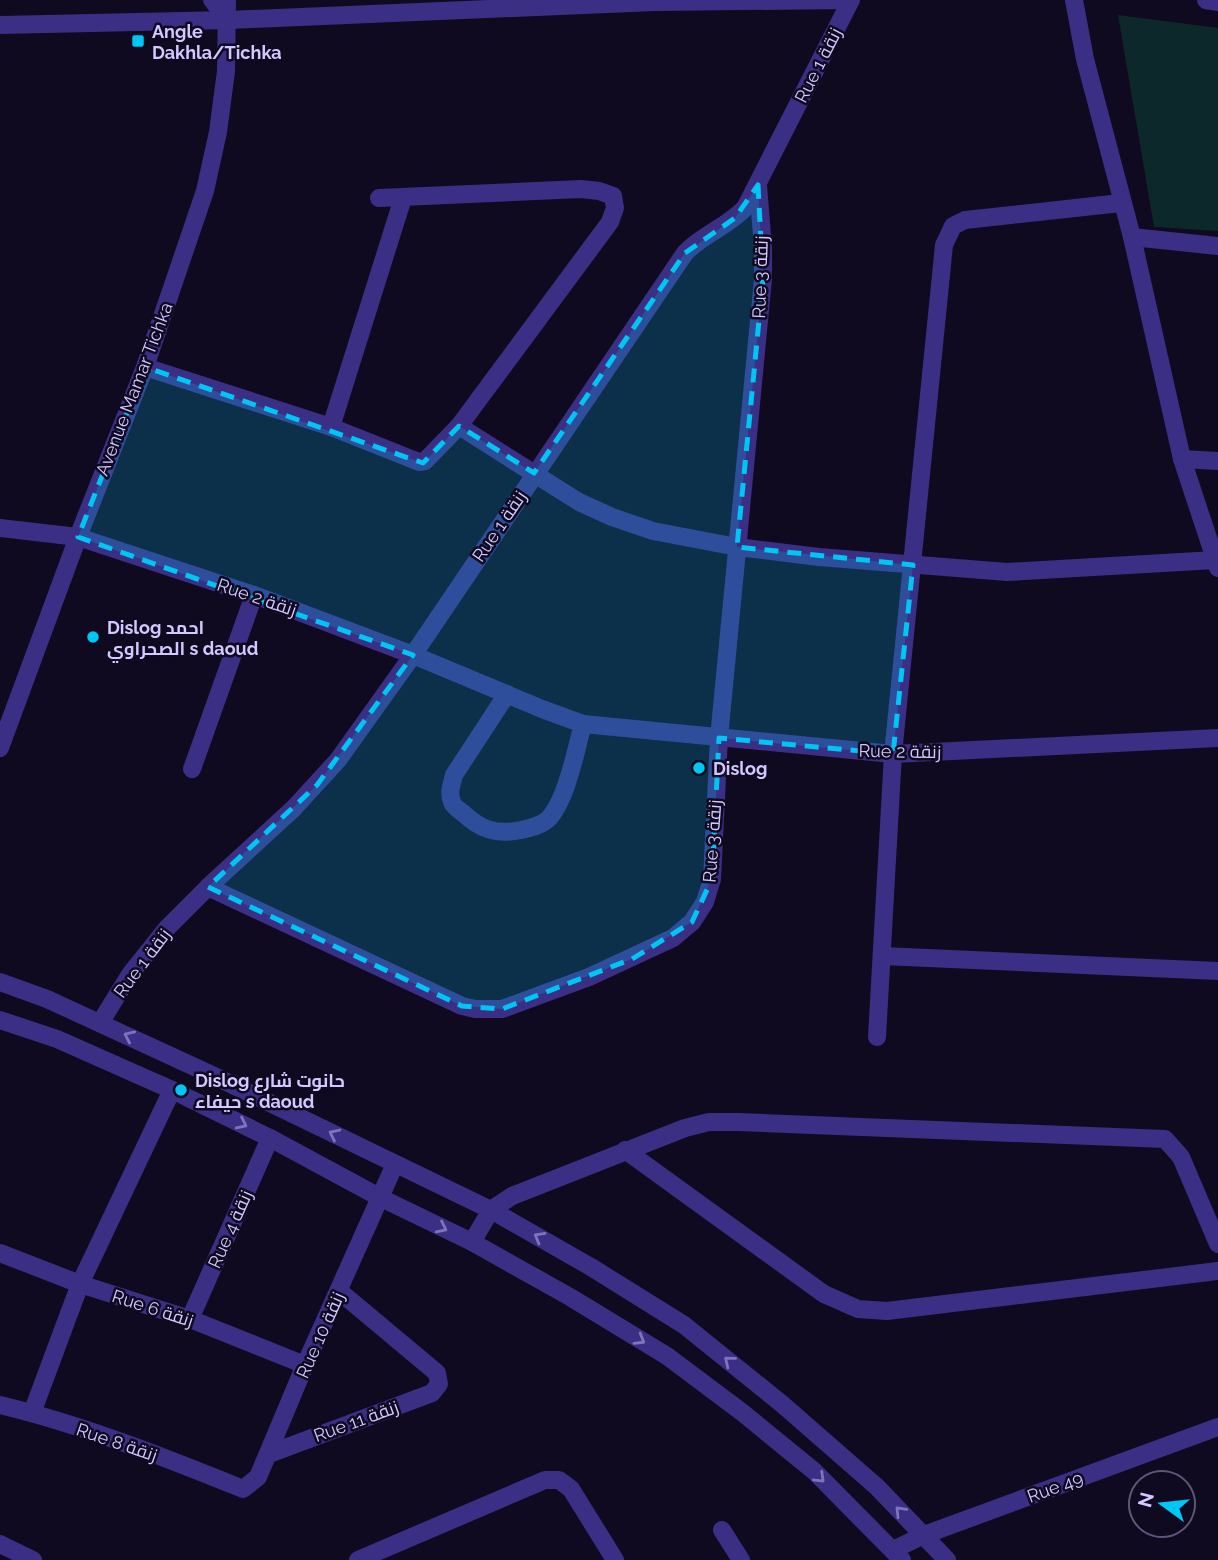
<svg xmlns="http://www.w3.org/2000/svg" width="1218" height="1560" viewBox="0 0 1218 1560" font-family="Raleway,Cairo,sans-serif">
<style>
.green{fill:#0c282a}
.lines{fill:none;stroke-linecap:round;stroke-linejoin:round}
.street{stroke:#3a2f84;stroke-width:18}
.oneway{stroke:#7f74bb}
.marked{fill:#00c6f3;fill-opacity:0.2;stroke:#00c6f3;stroke-width:5;stroke-dasharray:14 9;stroke-linejoin:round}
.poi-dot{fill:#00c6f3;stroke:#0f0a1f;stroke-width:2.5}
.labels{text-anchor:middle;dominant-baseline:central;stroke-width:5;stroke-linejoin:round;paint-order:stroke}
.poi-label{font-size:18px;font-weight:bold;fill:#d3c8ff;stroke:#0f0a1f;text-anchor:start}
.street-label{font-size:18px;fill:#d3c8ff;stroke:#0f0a1f}
</style>
<rect width="100%" height="100%" fill="#0f0a1f"/>
<path class="green" d="M 1118,15 L 1218,28 L 1218,231 L 1154,227 Z"/>
<g class="lines">
<g class="street">
<path d="M 212,0 L 228,20"/>
<path d="M 1074,0 L 1085,59 L 1132,237 L 1182,459 L 1218,568"/>
<path d="M 1206,0 L 1218,2"/>
<path d="M 0,25 L 228,20 L 654,2 L 848,0"/>
<path d="M 379,198 L 581,189 L 599,191 L 613,196 L 615,208 L 610,222 L 459,426"/>
<path d="M 1132,237 L 1218,246"/>
<path d="M 145,367 L 331,427 L 419,462 L 425,461 L 459,426 L 579,502 L 612,517 L 653,531 L 737,547 L 819,557 L 1007,572 L 1215,560"/>
<path d="M 331,427 L 403,198"/>
<path d="M 1182,459 L 1218,461"/>
<path d="M 0,528 L 78,537 L 254,595 L 413,655 L 542,709 L 583,724 L 893,754 L 1218,738"/>
<path d="M 507,694 L 454,775 C 452,784 448,792 452,802 C 453,806 459,810 463,813 C 481,830 496,835 521,830 C 530,828 540,826 547,820 C 566,803 576,749 583,724"/>
<path d="M 0,748 L 78,537 L 145,367 L 205,191 L 218,132 L 226,71 L 227,0"/>
<path d="M 192,769 L 254,595"/>
<path d="M 208,887 L 462,1006 L 475,1009 L 502,1009 L 589,977 L 673,938 L 692,922 L 705,902 L 712,879 L 719,738 L 763,279 L 763,248 L 758,185"/>
<path d="M 883,956 L 1218,971"/>
<path d="M 0,982 L 47,999 L 212,1075 L 491,1210 L 591,1267 L 684,1325 L 782,1404 L 877,1487 L 947,1560"/>
<path d="M 0,1020 L 57,1039 L 172,1090 L 270,1138 L 381,1198 L 472,1242 L 570,1297 L 667,1356 L 743,1413 L 814,1471 L 902,1560"/>
<path d="M 100,1023 L 131,973 L 167,928 L 208,887 L 294,808 L 338,760 L 413,655 L 685,253 C 703,234 727,227 745,208 L 851,0"/>
<path d="M 877,1037 L 893,754 L 944,245 L 953,226 L 965,220 L 1121,203"/>
<path d="M 625,1150 L 824,1294 L 858,1309 L 887,1311 L 1218,1271"/>
<path d="M 472,1242 L 491,1210 L 512,1196 L 685,1128 L 709,1122 L 738,1122 L 1165,1139 L 1181,1157 L 1218,1244"/>
<path d="M 0,1253 L 80,1284 L 190,1319 L 305,1365"/>
<path d="M 190,1319 L 270,1138"/>
<path d="M 0,1405 C 83,1425 164,1457 243,1489 L 258,1477 L 305,1365 L 395,1164"/>
<path d="M 32,1413 L 80,1284 L 172,1090"/>
<path d="M 269,1454 L 432,1393 L 439,1384 L 437,1373 L 339,1291"/>
<path d="M 722,1530 L 741,1560"/>
<path d="M 0,1544 L 33,1560"/>
<path d="M 893,1550 L 924,1535 L 1218,1427"/>
<path d="M 358,1560 L 545,1480 L 559,1480 L 571,1489 L 615,1560"/>
</g>
</g>
<defs><path id="oneway-chevron" d="M-2-3.5L2.5 0L-2 3.5" fill="none" stroke-width="1.6" stroke-linecap="round" stroke-linejoin="round" transform="scale(1.75)"/></defs>
<g class="oneway">
<use href="#oneway-chevron" transform="translate(129 1036) rotate(-155)"/>
<use href="#oneway-chevron" transform="translate(242 1124) rotate(26)"/>
<use href="#oneway-chevron" transform="translate(334 1134) rotate(-154)"/>
<use href="#oneway-chevron" transform="translate(442 1228) rotate(26)"/>
<use href="#oneway-chevron" transform="translate(539 1237) rotate(-150)"/>
<use href="#oneway-chevron" transform="translate(640 1340) rotate(31)"/>
<use href="#oneway-chevron" transform="translate(729 1361) rotate(-141)"/>
<use href="#oneway-chevron" transform="translate(820 1478) rotate(44)"/>
<use href="#oneway-chevron" transform="translate(900 1511) rotate(-134)"/>
</g>
<path class="marked" d="M 758,185 L 763,279 L 737,547 L 913,565 L 893,754 L 719,738 L 712,879 L 692,922 L 632,959 L 502,1009 L 462,1006 L 208,887 L 317,785 L 413,655 L 78,537 L 145,367 L 423,463 L 459,426 L 534,473 L 685,253 L 735,218 Z"/>
<g class="poi-dot">
<rect x="131" y="34" width="14" height="14" rx="3.5"/>
<circle cx="93" cy="637" r="7"/>
<circle cx="699" cy="768" r="7"/>
<circle cx="181" cy="1090" r="7"/>
</g>
<g class="labels">
<g class="poi-label">
<text x="152" y="31">Angle<tspan x="152" dy="21">Dakhla/Tichka</tspan></text>
<text x="107" y="627">Dislog احمد<tspan x="107" dy="21">الصحراوي s daoud</tspan></text>
<text x="713" y="768">Dislog</text>
<text x="195" y="1080">Dislog حانوت شارع<tspan x="195" dy="21">حيفاء s daoud</tspan></text>
</g>
<g class="street-label">
<text transform="translate(818 65) rotate(-63)">Rue 1 زنقة</text>
<text transform="translate(760 277) rotate(-88)">Rue 3 زنقة</text>
<text transform="translate(134 389) rotate(-69)">Avenue Mamar Tichka</text>
<text transform="translate(499 526) rotate(-56)">Rue 1 زنقة</text>
<text transform="translate(257 597) rotate(19)">Rue 2 زنقة</text>
<text transform="translate(900 751) rotate(1)">Rue 2 زنقة</text>
<text transform="translate(712 841) rotate(-86)">Rue 3 زنقة</text>
<text transform="translate(142 963) rotate(-53)">Rue 1 زنقة</text>
<text transform="translate(230 1229) rotate(-66)">Rue 4 زنقة</text>
<text transform="translate(153 1308) rotate(18)">Rue 6 زنقة</text>
<text transform="translate(320 1335) rotate(-66)">Rue 10 زنقة</text>
<text transform="translate(356 1421) rotate(-20)">Rue 11 زنقة</text>
<text transform="translate(117 1442) rotate(19)">Rue 8 زنقة</text>
<text transform="translate(1055 1487) rotate(-20)">Rue 49</text>
</g>
</g>
<g transform="translate(1162 1504) rotate(285)"><circle r="33" fill="#0f0a1f" stroke="#5d5679" stroke-width="2"/>
<path d="M0-5L12 26L0 18L-12 26Z" fill="#00c6f3"/>
<text y="-10" font-size="19" font-weight="bold" text-anchor="middle" fill="#d3c8ff">N</text>
</g>
</svg>
